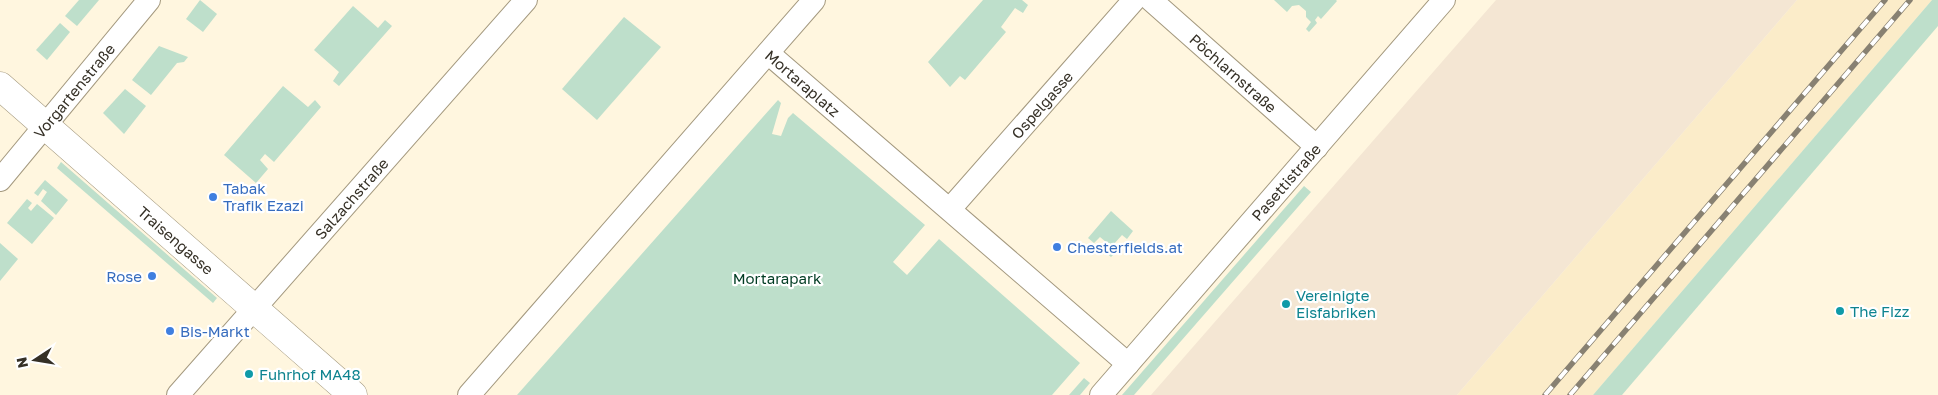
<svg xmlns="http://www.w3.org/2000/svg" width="1938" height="395" viewBox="0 0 1938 395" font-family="'Golos Text',sans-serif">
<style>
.built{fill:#fbecc9}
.industrial{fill:#f4e6d3}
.green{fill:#bedfcb}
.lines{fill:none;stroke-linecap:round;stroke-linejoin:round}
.street-casing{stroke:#a4997f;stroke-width:24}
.secondary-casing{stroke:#a4997f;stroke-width:29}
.street{stroke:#fff;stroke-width:22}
.secondary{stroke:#fff;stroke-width:28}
.rail-casing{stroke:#888172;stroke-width:5.5}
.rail{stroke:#fff;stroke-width:4;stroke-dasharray:11;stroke-linecap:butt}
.shop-dot{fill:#3f7fe0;stroke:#fff;stroke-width:2}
.culture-dot{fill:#0f9aa8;stroke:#fff;stroke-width:2}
.labels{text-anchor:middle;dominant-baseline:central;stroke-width:4.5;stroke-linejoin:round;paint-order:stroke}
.street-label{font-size:15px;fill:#353026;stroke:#fff}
.shop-label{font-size:15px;fill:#366cbe;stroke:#fff;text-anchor:start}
.park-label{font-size:15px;fill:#013c23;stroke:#fff}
.culture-label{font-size:15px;fill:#0d838f;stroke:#fff;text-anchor:start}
</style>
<rect width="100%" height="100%" fill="#fff6df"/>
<path class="built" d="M 1797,0 L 1932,0 L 1593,395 L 1457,395 Z"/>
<path class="industrial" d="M 1496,0 L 1797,0 L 1457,395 L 1151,395 Z"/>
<g class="green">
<path d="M 79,0 L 99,0 L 77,26 L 65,16 Z"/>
<path d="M 200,0 L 217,14 L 203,32 L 186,19 Z"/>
<path d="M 983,0 L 1022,0 L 1028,5 L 1023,13 L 1015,8 L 1001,27 L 1006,32 L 965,80 L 960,76 L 950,87 L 928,62 Z"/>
<path d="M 1274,0 L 1336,0 L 1337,1 L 1321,19 L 1318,16 L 1315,20 L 1317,23 L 1309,32 L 1306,29 L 1311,22 L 1306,17 L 1306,11 L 1299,5 L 1292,6 L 1287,12 Z"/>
<path d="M 1932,0 L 1938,0 L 1938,26 L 1622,395 L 1593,395 Z"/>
<path d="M 353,6 L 378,28 L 385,20 L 392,26 L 339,86 L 333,81 L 339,72 L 314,50 Z"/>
<path d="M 624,17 L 661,47 L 597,120 L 562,89 Z"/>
<path d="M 60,23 L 70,32 L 47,60 L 36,50 Z"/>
<path d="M 159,46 L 188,57 L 184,62 L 177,63 L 151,95 L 132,80 Z"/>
<path d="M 283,86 L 308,107 L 315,100 L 321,107 L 274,162 L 265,154 L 260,160 L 268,169 L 256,183 L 224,155 Z"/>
<path d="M 125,89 L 146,106 L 124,134 L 103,113 Z"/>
<path d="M 778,100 L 781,103 L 772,134 L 781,136 L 788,118 L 793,113 L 925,225 L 893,262 L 907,275 L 939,239 L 1080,363 L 1052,395 L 517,395 Z"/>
<path d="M 61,162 L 217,298 L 213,303 L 57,168 Z"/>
<path d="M 45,180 L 68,200 L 56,215 L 41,201 L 47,192 L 43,189 L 38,196 L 34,193 Z"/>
<path d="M 1304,186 L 1311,192 L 1134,395 L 1122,395 Z"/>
<path d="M 27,199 L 32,203 L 28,208 L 31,211 L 37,204 L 54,218 L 32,244 L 7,223 Z"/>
<path d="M 1111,211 L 1133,231 L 1127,239 L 1122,235 L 1113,245 L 1118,250 L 1111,257 L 1101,248 L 1106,242 L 1100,237 L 1094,243 L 1088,238 Z"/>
<path d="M 0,243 L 18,259 L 0,281 Z"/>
<path d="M 1084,378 L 1090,383 L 1080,395 L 1069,395 Z"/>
</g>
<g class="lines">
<g class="street-casing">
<g id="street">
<path id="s1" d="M 1151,0 L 1317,147"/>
<path id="s2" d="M 768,53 L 1128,364"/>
<path id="s3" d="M 0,180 L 149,0"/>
<path id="s4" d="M 950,209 L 1134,0"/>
<path id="s5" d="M 178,395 L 526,0"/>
<path d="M 469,395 L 814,0"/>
<path id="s6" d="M 1101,395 L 1444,0"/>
</g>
</g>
<g class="secondary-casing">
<g id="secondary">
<path id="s7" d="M 0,86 L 353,395"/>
</g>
</g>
<use href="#street" class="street"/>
<use href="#secondary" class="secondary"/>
<g class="rail-casing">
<g id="rail">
<path d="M 1545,395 L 1885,0"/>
<path d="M 1570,395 L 1910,0"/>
</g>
</g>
<use href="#rail" class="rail"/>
</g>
<g class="shop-dot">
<circle cx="213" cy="197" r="5"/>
<circle cx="1057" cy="247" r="5"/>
<circle cx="152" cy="276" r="5"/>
<circle cx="170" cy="331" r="5"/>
</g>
<g class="culture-dot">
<circle cx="1286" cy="304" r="5"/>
<circle cx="1840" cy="311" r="5"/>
<circle cx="249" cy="374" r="5"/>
</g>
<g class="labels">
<g class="street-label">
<text stroke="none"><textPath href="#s1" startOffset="110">Pöchlarnstraße</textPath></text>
<text stroke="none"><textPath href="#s2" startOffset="46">Mortaraplatz</textPath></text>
<text stroke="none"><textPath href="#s3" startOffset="116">Vorgartenstraße</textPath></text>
<text stroke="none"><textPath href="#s4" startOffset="139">Ospelgasse</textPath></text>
<text stroke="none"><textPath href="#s6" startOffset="282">Pasettistraße</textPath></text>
<text stroke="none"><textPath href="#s5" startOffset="262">Salzachstraße</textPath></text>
<text stroke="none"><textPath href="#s7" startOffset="234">Traisengasse</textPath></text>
</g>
<g class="shop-label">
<text x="223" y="188">Tabak<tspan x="223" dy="17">Trafik Ezazi</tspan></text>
<text x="1067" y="247">Chesterfields.at</text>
<text x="142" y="276" text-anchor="end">Rose</text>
<text x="180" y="331">Bis-Markt</text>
</g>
<g class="park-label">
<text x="777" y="278">Mortarapark</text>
</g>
<g class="culture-label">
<text x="1296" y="295">Vereinigte<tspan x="1296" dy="17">Eisfabriken</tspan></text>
<text x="1850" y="311">The Fizz</text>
<text x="259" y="374">Fuhrhof MA48</text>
</g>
</g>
<g transform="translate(35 360) rotate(258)" stroke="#ffffff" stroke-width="4" paint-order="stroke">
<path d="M0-4L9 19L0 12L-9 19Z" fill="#353026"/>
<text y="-8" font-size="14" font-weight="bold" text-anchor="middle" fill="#353026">N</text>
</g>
</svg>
